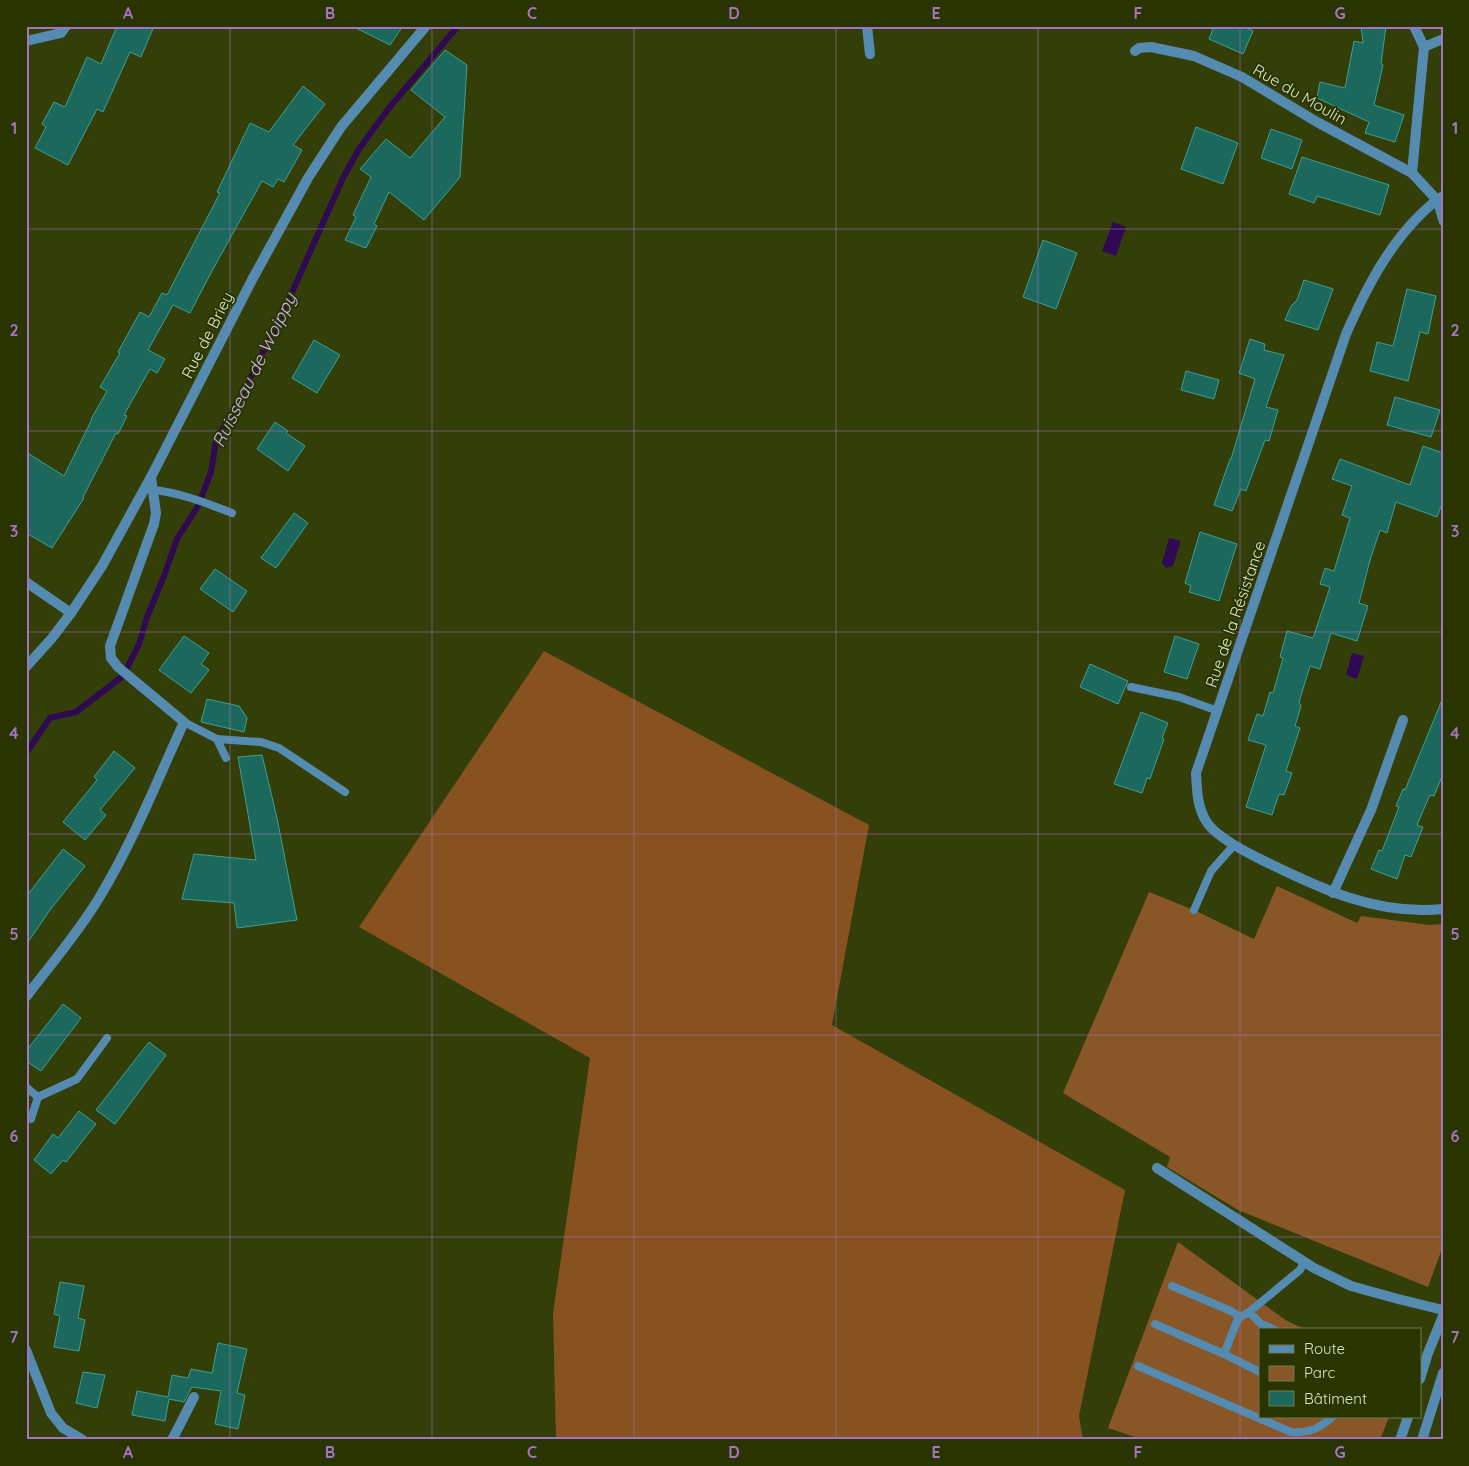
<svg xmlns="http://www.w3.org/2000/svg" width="1469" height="1466" viewBox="0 0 1469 1466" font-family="Quicksand,sans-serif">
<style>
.green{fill:#895627}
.forest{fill:#87521f}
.water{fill:#2f0a53}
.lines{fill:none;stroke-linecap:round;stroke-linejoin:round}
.stream{stroke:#2f0a53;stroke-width:6}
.building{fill:#1c685d;stroke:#3e9f90}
.service{stroke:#568bb1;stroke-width:8}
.minor{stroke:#568bb1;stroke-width:10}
.tertiary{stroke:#568bb1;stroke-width:10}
.grid{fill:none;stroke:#a176c1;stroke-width:1;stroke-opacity:0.55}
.labels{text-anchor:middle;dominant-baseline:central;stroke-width:4;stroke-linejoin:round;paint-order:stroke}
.street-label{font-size:16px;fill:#dae5c3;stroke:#293400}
.water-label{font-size:18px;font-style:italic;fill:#ccb5f3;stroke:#293400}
.neatline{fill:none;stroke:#a176c1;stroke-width:2}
.grid-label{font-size:16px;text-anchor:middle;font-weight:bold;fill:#a176c1}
</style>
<rect width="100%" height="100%" fill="#333e09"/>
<g class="green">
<path d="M 1277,886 L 1357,923 L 1361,916 L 1430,925 L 1443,924 L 1443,1246 L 1428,1287 L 1238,1210 L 1167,1167 L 1170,1157 L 1063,1093 L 1149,892 L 1194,910 L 1254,939 Z"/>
<path d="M 1178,1242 L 1287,1321 L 1307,1330 L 1260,1330 L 1260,1417 L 1389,1417 L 1380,1440 L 1144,1440 L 1108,1428 Z"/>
</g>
<path class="forest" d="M 544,651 L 869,825 L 832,1025 L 1125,1190 L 1079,1416 L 1083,1440 L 556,1440 L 553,1313 L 590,1058 L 359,927 Z"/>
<g class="water">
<path d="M 1113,222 L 1126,227 L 1116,256 L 1102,251 Z"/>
<path d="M 1169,538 L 1181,541 L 1173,566 L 1166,568 L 1162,563 Z"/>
<path d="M 1352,653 L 1364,656 L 1357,679 L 1346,675 Z"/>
</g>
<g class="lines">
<path class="stream" d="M 26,753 L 50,718 L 76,712 L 123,676 L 139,644 L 147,617 L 164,576 L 177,539 L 198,506 L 211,472 L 216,441 L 250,379 L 294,288 L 343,178 L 359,149 L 389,108 L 458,26"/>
</g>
<g class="building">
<path d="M 117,26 L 154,26 L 141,57 L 130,52 L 103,112 L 97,109 L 68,165 L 35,148 L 46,127 L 42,124 L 54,102 L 65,107 L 87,57 L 101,64 Z"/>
<path d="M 352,26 L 403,26 L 390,45 Z"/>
<path d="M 1214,26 L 1242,26 L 1253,31 L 1243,54 L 1209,39 Z"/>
<path d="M 1361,26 L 1386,26 L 1381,64 L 1383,65 L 1374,105 L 1404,115 L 1395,142 L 1365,133 L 1369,122 L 1317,98 L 1320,82 L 1345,88 L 1354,41 L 1363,43 Z"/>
<path d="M 445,50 L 467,65 L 460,177 L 424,220 L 389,192 L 374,224 L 377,226 L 366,248 L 345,240 L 356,217 L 353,215 L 371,177 L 360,169 L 386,139 L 410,158 L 445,117 L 411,90 Z"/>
<path d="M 303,86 L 325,104 L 293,145 L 302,150 L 284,182 L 278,179 L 273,187 L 262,181 L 213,269 L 190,313 L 173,305 L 148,350 L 165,359 L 157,373 L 150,369 L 124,415 L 127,416 L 118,434 L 116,433 L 83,497 L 84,498 L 52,548 L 26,533 L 26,452 L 64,476 L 92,419 L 91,419 L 107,391 L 100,387 L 120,353 L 118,352 L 140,312 L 149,317 L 162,293 L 167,295 L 220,193 L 217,192 L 250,123 L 269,132 Z"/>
<path d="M 1196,127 L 1238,143 L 1223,184 L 1181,169 Z"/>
<path d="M 1271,129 L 1302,140 L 1292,169 L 1261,158 Z"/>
<path d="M 1302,157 L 1389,185 L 1380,215 L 1317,196 L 1314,203 L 1289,194 Z"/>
<path d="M 1043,240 L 1077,253 L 1056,309 L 1023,297 Z"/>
<path d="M 1304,280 L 1333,289 L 1318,330 L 1285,320 L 1291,306 L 1297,300 Z"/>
<path d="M 1407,289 L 1436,296 L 1428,334 L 1420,332 L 1408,381 L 1370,371 L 1377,342 L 1393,346 Z"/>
<path d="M 1250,339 L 1265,344 L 1264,350 L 1284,355 L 1266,407 L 1278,410 L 1269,441 L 1265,440 L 1246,491 L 1241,489 L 1232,511 L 1214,505 L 1230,459 L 1231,459 L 1255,379 L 1239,373 Z"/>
<path d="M 314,340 L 340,355 L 317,393 L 292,378 Z"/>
<path d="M 1186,371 L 1219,380 L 1214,399 L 1181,390 Z"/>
<path d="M 1395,397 L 1440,410 L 1431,437 L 1387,425 Z"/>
<path d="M 275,422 L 288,431 L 286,433 L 305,446 L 288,471 L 257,449 Z"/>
<path d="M 1423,446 L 1443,453 L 1443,501 L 1437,517 L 1396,502 L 1387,533 L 1380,530 L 1370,560 L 1359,603 L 1368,606 L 1357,641 L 1331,633 L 1320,669 L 1310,666 L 1299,702 L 1301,706 L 1295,726 L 1300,728 L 1286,771 L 1292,773 L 1284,795 L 1279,794 L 1272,815 L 1246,807 L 1266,745 L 1248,740 L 1257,714 L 1263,716 L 1270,692 L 1273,693 L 1283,658 L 1280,657 L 1287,631 L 1313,638 L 1330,587 L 1320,584 L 1325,568 L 1334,571 L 1350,518 L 1342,515 L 1352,486 L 1332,479 L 1340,459 L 1410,485 Z"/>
<path d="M 294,513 L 308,523 L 276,568 L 261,558 Z"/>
<path d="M 1200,532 L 1237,544 L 1219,601 L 1189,592 L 1191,586 L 1185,583 Z"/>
<path d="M 215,569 L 247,591 L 233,612 L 200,589 Z"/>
<path d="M 184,636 L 209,653 L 201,664 L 209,670 L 191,693 L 159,670 Z"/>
<path d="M 1175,636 L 1199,644 L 1187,679 L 1164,672 Z"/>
<path d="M 1090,664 L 1128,681 L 1118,704 L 1080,687 Z"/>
<path d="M 207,699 L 239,706 L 247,718 L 244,732 L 201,722 Z"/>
<path d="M 1442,700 L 1443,774 L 1434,796 L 1430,795 L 1417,825 L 1423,827 L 1411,857 L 1405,855 L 1397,879 L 1371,869 L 1379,850 L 1382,851 L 1399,807 L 1396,806 L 1403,789 L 1405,790 Z"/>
<path d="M 1141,712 L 1168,723 L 1162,738 L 1164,739 L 1150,779 L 1147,778 L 1142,793 L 1114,784 Z"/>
<path d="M 114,751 L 135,768 L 100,810 L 106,815 L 85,840 L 63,822 L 97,780 L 94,777 Z"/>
<path d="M 262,755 L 277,818 L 297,920 L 237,928 L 234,903 L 182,899 L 194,854 L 256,860 L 238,757 Z"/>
<path d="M 63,849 L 85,866 L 50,910 L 26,945 L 26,897 Z"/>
<path d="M 63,1004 L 81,1018 L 41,1071 L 26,1061 L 26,1051 Z"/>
<path d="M 149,1042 L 166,1055 L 115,1124 L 96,1110 Z"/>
<path d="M 79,1111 L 96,1124 L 66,1162 L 63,1160 L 51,1174 L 34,1160 L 53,1134 L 58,1138 Z"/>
<path d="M 60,1282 L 84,1286 L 78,1318 L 85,1320 L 79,1351 L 54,1347 L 60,1316 L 54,1314 Z"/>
<path d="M 218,1343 L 247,1349 L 237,1393 L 245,1395 L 238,1429 L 215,1424 L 221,1391 L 192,1387 L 184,1402 L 169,1399 L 165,1421 L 132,1415 L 137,1391 L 168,1397 L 172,1375 L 188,1378 L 191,1369 L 212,1373 Z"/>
<path d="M 83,1372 L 105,1375 L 97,1408 L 76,1403 Z"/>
</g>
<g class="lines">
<g class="service">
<path d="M 1436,199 L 1443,222"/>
<path d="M 154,490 C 181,493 206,503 232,513"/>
<path d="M 1131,687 L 1179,697 L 1218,711"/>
<path d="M 184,722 L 217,739 L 226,758"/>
<path d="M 217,739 L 261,742 L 279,748 L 345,792"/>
<path d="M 1194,910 L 1211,871 L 1234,845"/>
<path d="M 26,1087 L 38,1097"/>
<path d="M 31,1119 L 38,1097 L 77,1079 L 107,1038"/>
<path d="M 1172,1286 L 1231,1311 L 1240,1317"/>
<path d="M 1155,1324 L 1224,1354 L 1237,1321 L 1240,1317 L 1249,1312"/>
<path d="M 1275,1330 L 1261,1324 L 1249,1312 L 1300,1270 L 1304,1262"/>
<path d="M 1224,1354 L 1260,1372"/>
<path d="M 1138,1366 L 1291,1432 C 1309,1433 1319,1429 1332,1417"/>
</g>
<g class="minor">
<path d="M 867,26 L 870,54"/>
<path d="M 26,41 L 61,33 L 66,26"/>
<path d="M 1424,47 L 1443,39"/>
<path d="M 1135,51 L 1139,48 L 1151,47 L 1194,56 L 1242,77 L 1317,122 L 1412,173 L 1436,199"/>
<path d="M 1412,173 L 1424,47 L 1414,26"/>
<path d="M 1443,196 C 1434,201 1427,208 1419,216 C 1386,249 1365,291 1346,334 L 1196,773 C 1197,790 1197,806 1206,821 C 1214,835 1244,851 1258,858 C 1316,887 1376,916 1443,909"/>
<path d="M 26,582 L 71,613"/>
<path d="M 1333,893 L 1371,810 L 1403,720"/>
<path d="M 26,997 C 51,964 78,933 99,898 C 133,842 157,781 184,722 L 118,667 L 111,658 L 110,646 L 154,524 L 156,513 L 151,477"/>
<path d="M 1157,1168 L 1314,1268 L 1351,1286 L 1398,1299 L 1443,1310"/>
<path d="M 26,1350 L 51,1413 L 63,1428 L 83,1440"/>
<path d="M 172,1440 L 194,1397"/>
</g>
<g class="tertiary">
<path d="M 26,667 L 52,638 L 71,613 L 102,566 L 151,477 L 253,278 L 308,178 L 341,127 L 426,26"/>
<path d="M 1420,1379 L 1428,1353 L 1443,1316"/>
<path d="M 1400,1440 L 1408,1417"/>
<path d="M 1422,1440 L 1443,1373"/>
</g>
</g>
<path class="grid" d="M 230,26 L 230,1440M 432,26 L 432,1440M 634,26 L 634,1440M 836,26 L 836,1440M 1038,26 L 1038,1440M 1240,26 L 1240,1440M 26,229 L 1443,229M 26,431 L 1443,431M 26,632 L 1443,632M 26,834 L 1443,834M 26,1035 L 1443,1035M 26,1237 L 1443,1237"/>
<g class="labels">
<g class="street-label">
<text transform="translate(1300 94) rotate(30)">Rue du Moulin</text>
<text transform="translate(207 335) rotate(-63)">Rue de Briey</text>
<text transform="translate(1235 614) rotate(-71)">Rue de la Résistance</text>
</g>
<g class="water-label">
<text transform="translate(254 370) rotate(-64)">Ruisseau de Woippy</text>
</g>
</g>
<rect width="1469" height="1466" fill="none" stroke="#293400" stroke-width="55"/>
<rect x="1259" y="1328" width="162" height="90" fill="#293400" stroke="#707b4e"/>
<rect x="1269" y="1345" width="25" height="8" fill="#568bb1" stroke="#707b4e"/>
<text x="1304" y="1354" font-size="15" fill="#dae5c3">Route</text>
<rect x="1269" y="1366" width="25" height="15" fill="#895627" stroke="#707b4e"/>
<text x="1304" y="1378" font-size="15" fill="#dae5c3">Parc</text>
<rect x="1269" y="1391" width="25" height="15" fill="#1c685d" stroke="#707b4e"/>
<text x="1304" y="1404" font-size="15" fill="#dae5c3">Bâtiment</text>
<rect x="28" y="28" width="1414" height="1410" class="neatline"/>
<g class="grid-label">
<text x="128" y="19">A</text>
<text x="330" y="19">B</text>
<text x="532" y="19">C</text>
<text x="734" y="19">D</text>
<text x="936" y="19">E</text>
<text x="1138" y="19">F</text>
<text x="1340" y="19">G</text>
<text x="14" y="134">1</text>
<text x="1455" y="134">1</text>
<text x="14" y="336">2</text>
<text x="1455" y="336">2</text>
<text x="14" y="537">3</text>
<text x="1455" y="537">3</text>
<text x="14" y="739">4</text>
<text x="1455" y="739">4</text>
<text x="14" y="940">5</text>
<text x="1455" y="940">5</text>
<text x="14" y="1142">6</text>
<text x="1455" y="1142">6</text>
<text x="14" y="1343">7</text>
<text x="1455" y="1343">7</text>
<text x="128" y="1458">A</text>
<text x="330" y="1458">B</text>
<text x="532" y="1458">C</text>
<text x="734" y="1458">D</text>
<text x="936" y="1458">E</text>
<text x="1138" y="1458">F</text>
<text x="1340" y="1458">G</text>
</g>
</svg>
